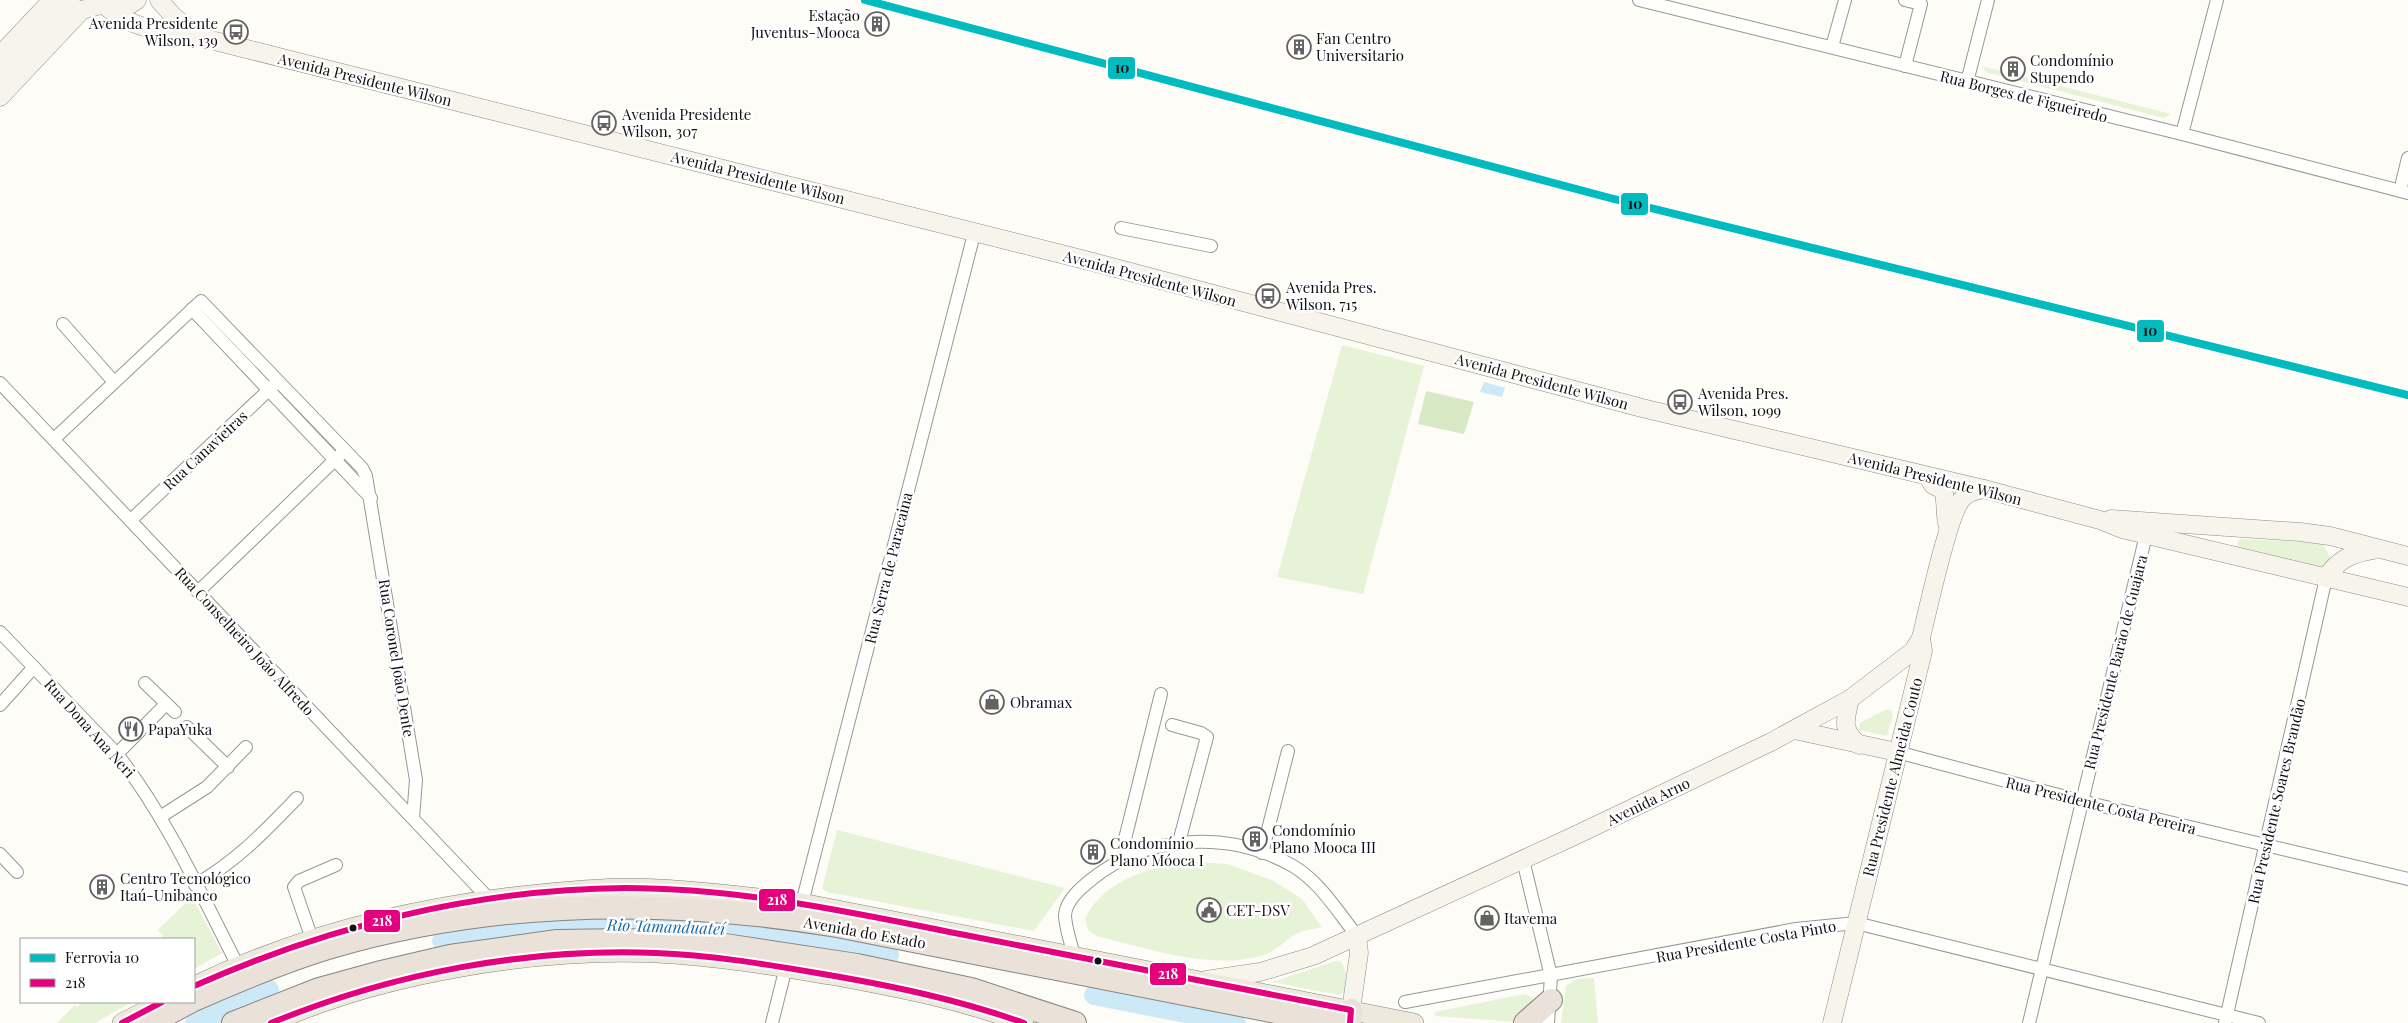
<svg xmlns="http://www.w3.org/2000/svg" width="2408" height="1023" viewBox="0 0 2408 1023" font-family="'Playfair Display',serif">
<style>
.green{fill:#e7f3d7}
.forest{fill:#d8eac5}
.water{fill:#cde8f7}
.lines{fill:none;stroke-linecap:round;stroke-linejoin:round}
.river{stroke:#cde8f7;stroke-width:20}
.street-casing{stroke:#979795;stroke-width:14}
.secondary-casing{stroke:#8e8d8b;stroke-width:19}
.primary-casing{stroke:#858482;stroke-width:20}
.highway-casing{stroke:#858482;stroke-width:24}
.street{stroke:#fffffe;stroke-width:12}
.secondary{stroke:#f6f4eb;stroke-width:18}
.primary{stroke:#ede9dc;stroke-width:19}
.highway{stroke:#eae1d8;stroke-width:22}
.bus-1-casing{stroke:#fff;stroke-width:10}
.bus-1{stroke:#e5007d;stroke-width:6}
.rail-1-casing{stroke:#fff;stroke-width:11}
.rail-1{stroke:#02bbbe;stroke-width:8}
.bus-dot{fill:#111;stroke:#fff;stroke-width:2}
.labels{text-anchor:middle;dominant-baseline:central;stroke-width:5;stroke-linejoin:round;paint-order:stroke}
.poi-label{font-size:15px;fill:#111;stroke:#fff;text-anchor:start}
.street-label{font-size:15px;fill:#111;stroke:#fff}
.water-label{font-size:16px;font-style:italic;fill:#1768a6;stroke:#fff}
.line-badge{stroke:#fff;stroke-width:2}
.badge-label{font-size:14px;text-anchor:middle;font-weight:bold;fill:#fff}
.pale-badge-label{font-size:14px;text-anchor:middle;font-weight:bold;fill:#111}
</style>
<rect width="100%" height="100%" fill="#fdfcf7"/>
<g class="green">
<path d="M 1982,66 L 2171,114 L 2164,118 L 1986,72 Z"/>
<path d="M 1342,345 L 1424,366 L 1363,594 L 1277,577 Z"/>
<path d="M 2240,539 L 2322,543 L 2333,562 L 2329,570 L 2238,549 L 2237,543 Z"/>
<path d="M 1885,710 L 1891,710 L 1893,715 L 1887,736 L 1859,730 L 1860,723 Z"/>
<path d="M 837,830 L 1065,888 L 1034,931 L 827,892 L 823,889 L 823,885 Z"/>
<path d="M 1198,862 L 1227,864 L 1272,880 L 1302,899 L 1322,927 C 1314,929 1304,930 1296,934 C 1284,941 1275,952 1261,956 C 1208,970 1147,948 1096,936 L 1088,930 L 1085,919 C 1104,878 1157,864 1198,862 Z"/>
<path d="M 192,897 L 222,953 L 194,969 L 194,939 L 160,939 L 163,936 L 158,930 Z"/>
<path d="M 1336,961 L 1341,962 C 1348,972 1347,980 1345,992 L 1339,995 L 1272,982 Z"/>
<path d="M 1594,978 L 1598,1023 L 1561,1023 L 1566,986 L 1577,979 Z"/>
<path d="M 1524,994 L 1532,997 L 1535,1005 L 1516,1022 L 1435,1016 L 1435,1012 Z"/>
<path d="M 82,1002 L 132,1002 L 95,1023 L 57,1023 L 75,1005 L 77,1007 Z"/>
</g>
<path class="forest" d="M 1426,391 L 1474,402 L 1464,434 L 1418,424 Z"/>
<path class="water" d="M 1484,382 L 1505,388 L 1502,397 L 1480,392 Z"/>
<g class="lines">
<g class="river">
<path d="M 442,941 L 490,931 L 615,923 L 688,925 L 791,935 L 889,955"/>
<path d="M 1094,995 L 1236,1023"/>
<path d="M 195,1023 L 269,990"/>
</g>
<g class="street-casing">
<g id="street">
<path d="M 1639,0 L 2182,134 L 2408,193"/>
<path d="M 1832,47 L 1845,0"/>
<path d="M 1905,66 L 1921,4 L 1905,0"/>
<path d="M 1967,82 L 1988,0"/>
<path d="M 2182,134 L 2217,0"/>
<path d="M 2400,191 L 2408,158"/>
<path d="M 1121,228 L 1211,246"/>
<path d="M 192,309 L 371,498"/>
<path d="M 63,324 L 114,382"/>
<path d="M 0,383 L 490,900"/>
<path d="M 54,439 L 201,301 L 362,468 L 366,476 L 416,780 L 413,818"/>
<path d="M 131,520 L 274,385"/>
<path d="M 199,591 L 341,454"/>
<path d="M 0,632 L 117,754 C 167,818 201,894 238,966"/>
<path d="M 145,683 L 175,712"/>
<path d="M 0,705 L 34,667"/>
<path d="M 1172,725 L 1201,733 L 1207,737 L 1179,842"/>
<path d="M 187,727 L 228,767"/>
<path d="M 1897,752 L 2081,801 L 2408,879"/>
<path d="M 117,754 L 166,704"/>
<path d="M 160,817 L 207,787 L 246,747"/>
<path d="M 1262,853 L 1288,751"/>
<path d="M 0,854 L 17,872"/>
<path d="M 1126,857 L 1124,843 L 1161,694"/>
<path d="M 1523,860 L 1551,976 L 1548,1023"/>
<path d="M 195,885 C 238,860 263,833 297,798"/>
<path d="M 802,903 L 974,234"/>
<path d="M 312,939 L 294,887 L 299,881 L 336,865"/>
<path d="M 1074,956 C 1071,943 1065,927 1065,915 C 1066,900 1082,887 1092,879 C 1148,834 1230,830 1293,866 C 1320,882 1338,912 1357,936"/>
<path d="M 1405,1002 L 1796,929 L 1856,923 L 2259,1023"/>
<path d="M 772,1023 L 786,967"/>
<path d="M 2029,1023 L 2146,535"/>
<path d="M 2225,1023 L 2326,578"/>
</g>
</g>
<g class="secondary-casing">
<g id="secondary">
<path d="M 100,0 C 123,28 166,33 199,37 L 1093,262 L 1642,408 L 1984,489 L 2100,520 L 2122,529 L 2408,597"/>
<path d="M 159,0 L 174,17 L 199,36"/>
<path d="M 107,5 L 125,8 L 137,0"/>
<path d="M 0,55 L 52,0"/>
<path d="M 0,75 L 71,0"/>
<path d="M 0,97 L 82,10 L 104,4"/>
<path d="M 1927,476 L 1933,485 L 1943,490 C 1947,502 1944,514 1948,527"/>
<path d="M 2111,519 L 2300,532 L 2330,536 L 2408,556"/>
<path d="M 2326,578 C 2337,560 2352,553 2373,550"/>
<path d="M 1850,699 C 1845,721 1841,729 1859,745"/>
<path d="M 1794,730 L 1897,752"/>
<path d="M 1206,980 L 1260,972 L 1313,956 L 1574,836 L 1771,742 L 1850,699 L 1913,651 L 1921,638"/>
<path d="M 1351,1010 L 1359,953 L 1357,936"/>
<path d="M 1832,1023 L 1923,651 L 1921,638 C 1927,614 1949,510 1963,498 C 1968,492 1977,490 1984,489"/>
</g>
</g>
<g class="primary-casing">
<g id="primary">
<path d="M 194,986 C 297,937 406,909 520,896 C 556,892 592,888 629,888 C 687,889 744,896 802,903 L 1414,1023"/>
<path d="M 122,1023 L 162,1002"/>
<path d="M 271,1023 C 381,973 536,948 656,953 C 717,956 777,966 836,976 C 900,988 963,1000 1024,1023"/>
</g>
</g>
<g class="highway-casing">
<g id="highway">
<path d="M 194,1000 C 237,981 282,962 328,948 C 494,899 668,898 837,926 L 1332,1023"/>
<path d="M 151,1023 L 190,1002"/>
<path d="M 233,1023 L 319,989 L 377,973 L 450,956 L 557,941 L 625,940 L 725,945 L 857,965 L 971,989 L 1075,1023"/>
<path d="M 1350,1023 L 1351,1010"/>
<path d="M 1525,1023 L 1551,1000"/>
</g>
</g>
<use href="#street" class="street"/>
<use href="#secondary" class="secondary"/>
<use href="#primary" class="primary"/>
<use href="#highway" class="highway"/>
<g class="bus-1-casing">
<g id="bus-1">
<path d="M 194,986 C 329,926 477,889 625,888 C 739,888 850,912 960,934 C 1091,959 1221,985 1351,1010 L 1350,1023"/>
<path d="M 122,1023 L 162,1002"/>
<path d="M 271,1023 C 393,973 525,948 656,953 C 710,955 764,964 817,973 C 888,985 957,999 1024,1023"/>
</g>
</g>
<use href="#bus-1" class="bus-1"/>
<g class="rail-1-casing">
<path id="rail-1" d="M 865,0 L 1610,198 L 2408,395"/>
</g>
<use href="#rail-1" class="rail-1"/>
</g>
<defs>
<g id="building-ring" transform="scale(1.25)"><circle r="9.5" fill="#fff" stroke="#646362" stroke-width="1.5"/><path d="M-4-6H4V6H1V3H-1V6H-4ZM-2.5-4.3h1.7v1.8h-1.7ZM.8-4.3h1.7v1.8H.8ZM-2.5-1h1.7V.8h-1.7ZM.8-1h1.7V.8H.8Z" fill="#646362"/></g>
<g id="bus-ring" transform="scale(1.25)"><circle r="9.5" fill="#fff" stroke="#646362" stroke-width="1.5"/><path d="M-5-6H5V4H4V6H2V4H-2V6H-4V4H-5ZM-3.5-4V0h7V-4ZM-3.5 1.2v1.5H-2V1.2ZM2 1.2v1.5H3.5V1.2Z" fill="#646362"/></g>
<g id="shop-ring" transform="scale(1.25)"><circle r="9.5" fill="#fff" stroke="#646362" stroke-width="1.5"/><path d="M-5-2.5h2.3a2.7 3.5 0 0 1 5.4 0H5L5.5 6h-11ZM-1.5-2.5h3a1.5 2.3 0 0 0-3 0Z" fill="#646362"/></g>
<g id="restaurant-ring" transform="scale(1.25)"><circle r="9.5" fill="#fff" stroke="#646362" stroke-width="1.5"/><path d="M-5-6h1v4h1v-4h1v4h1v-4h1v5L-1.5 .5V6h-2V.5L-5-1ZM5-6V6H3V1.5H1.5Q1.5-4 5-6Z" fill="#646362"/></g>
<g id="civic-ring" transform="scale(1.25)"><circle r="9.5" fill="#fff" stroke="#646362" stroke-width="1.5"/><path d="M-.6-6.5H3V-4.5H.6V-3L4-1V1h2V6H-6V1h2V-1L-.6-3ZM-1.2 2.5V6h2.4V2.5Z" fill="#646362"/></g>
</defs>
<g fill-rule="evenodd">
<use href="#building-ring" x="877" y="24"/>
<use href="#bus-ring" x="236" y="32"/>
<use href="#building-ring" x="1299" y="47"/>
<use href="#building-ring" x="2013" y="69"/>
<use href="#bus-ring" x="604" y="123"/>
<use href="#bus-ring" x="1268" y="296"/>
<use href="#bus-ring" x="1680" y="402"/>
<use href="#shop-ring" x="992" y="702"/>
<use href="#restaurant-ring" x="131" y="729"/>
<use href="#building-ring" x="1255" y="839"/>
<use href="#building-ring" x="1093" y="852"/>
<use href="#building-ring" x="102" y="887"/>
<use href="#civic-ring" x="1209" y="910"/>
<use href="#shop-ring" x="1487" y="918"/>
</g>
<g class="bus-dot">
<circle cx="353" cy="928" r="4.5"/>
<circle cx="1098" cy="961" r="4.5"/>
</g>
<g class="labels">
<g class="poi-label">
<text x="860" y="15" text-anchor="end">Estação<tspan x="860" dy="17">Juventus-Mooca</tspan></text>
<text x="218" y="23" text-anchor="end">Avenida Presidente<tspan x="218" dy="17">Wilson, 139</tspan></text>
<text x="1316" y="38">Fan Centro<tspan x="1316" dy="17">Universitario</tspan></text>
<text x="2030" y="60">Condomínio<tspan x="2030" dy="17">Stupendo</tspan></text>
<text x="622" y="114">Avenida Presidente<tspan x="622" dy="17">Wilson, 307</tspan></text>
<text x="1286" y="287">Avenida Pres.<tspan x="1286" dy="17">Wilson, 715</tspan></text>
<text x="1698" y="393">Avenida Pres.<tspan x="1698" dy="17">Wilson, 1099</tspan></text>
<text x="1010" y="702">Obramax</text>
<text x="148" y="729">PapaYuka</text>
<text x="1272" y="830">Condomínio<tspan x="1272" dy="17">Plano Mooca III</tspan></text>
<text x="1110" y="843">Condomínio<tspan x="1110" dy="17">Plano Móoca I</tspan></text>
<text x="120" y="878">Centro Tecnológico<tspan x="120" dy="17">Itaú-Unibanco</tspan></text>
<text x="1226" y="910">CET-DSV</text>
<text x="1504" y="918">Itavema</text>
</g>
<g class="street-label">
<text transform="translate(365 79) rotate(14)">Avenida Presidente Wilson</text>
<text transform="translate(2024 96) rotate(14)">Rua Borges de Figueiredo</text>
<text transform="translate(758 177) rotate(14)">Avenida Presidente Wilson</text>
<text transform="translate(1150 278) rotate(15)">Avenida Presidente Wilson</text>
<text transform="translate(1542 381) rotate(15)">Avenida Presidente Wilson</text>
<text transform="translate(205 450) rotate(-43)">Rua Canavieiras</text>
<text transform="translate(1935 478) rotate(14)">Avenida Presidente Wilson</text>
<text transform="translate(888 568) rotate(-76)">Rua Serra de Paracaina</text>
<text transform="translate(245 641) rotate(47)">Rua Conselheiro João Alfredo</text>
<text transform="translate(397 658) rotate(81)">Rua Coronel João Dente</text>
<text transform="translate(2115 662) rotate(-76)">Rua Presidente Barão de Guajara</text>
<text transform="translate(90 728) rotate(48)">Rua Dona Ana Neri</text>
<text transform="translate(1892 777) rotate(-76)">Rua Presidente Almeida Couto</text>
<text transform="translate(1648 801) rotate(-26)">Avenida Arno</text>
<text transform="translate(2276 801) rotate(-77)">Rua Presidente Soares Brandão</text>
<text transform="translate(2101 805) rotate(14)">Rua Presidente Costa Pereira</text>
<text transform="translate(865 932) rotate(10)">Avenida do Estado</text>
<text transform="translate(1746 941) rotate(-10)">Rua Presidente Costa Pinto</text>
</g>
<g class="water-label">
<text transform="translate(666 926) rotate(2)">Rio Tamanduateí</text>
</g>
</g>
<g class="line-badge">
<rect x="1107" y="56" width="29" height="24" rx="5" fill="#02bbbe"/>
<rect x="1620" y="192" width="29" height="24" rx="5" fill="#02bbbe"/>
<rect x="2136" y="319" width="29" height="24" rx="5" fill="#02bbbe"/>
<rect x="758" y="888" width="38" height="24" rx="5" fill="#e5007d"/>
<rect x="363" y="909" width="38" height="24" rx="5" fill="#e5007d"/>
<rect x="1149" y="962" width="38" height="24" rx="5" fill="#e5007d"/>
</g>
<g class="badge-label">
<text x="777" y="905">218</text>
<text x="382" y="926">218</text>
<text x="1168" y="979">218</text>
</g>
<g class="pale-badge-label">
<text x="1122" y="73">10</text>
<text x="1635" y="209">10</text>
<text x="2150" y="336">10</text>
</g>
<rect x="20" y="938" width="175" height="65" fill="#ffffff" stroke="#a0a0a0"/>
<rect x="30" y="954" width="25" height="8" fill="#02bbbe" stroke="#a0a0a0"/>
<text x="65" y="963" font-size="15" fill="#111111">Ferrovia 10</text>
<rect x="30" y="979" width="25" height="8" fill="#e5007d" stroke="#a0a0a0"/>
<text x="65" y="988" font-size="15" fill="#111111">218</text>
</svg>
